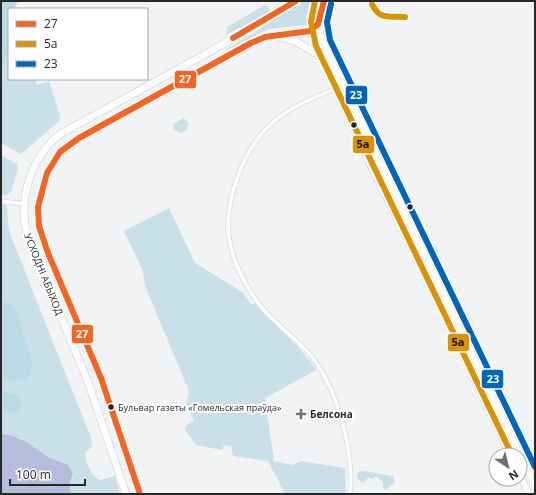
<svg xmlns="http://www.w3.org/2000/svg" width="536" height="495" viewBox="0 0 536 495" font-family="'Open Sans',sans-serif">
<style>
.green{fill:#cae0e8}
.forest{fill:#bcdbe6}
.water{fill:#b6bddc}
.lines{fill:none;stroke-linecap:round;stroke-linejoin:round}
.street-casing{stroke:#cdcecf;stroke-width:5}
.secondary-casing{stroke:#cdcecf;stroke-width:7}
.primary-casing{stroke:#cdcecf;stroke-width:8}
.street{stroke:#fdfdfd;stroke-width:4}
.secondary{stroke:#fdfdfd;stroke-width:6}
.primary{stroke:#fdfdfd;stroke-width:7}
.bus-1-casing{stroke:#fff;stroke-width:9}
.bus-2-casing{stroke:#fff;stroke-width:9}
.bus-3-casing{stroke:#fff;stroke-width:9}
.bus-1{stroke:#f26522;stroke-width:6}
.bus-2{stroke:#d89306;stroke-width:6}
.bus-3{stroke:#0065bd;stroke-width:6}
.bus-dot{fill:#272829;stroke:#fff;stroke-width:1.5}
.poi-dot{fill:#6e6f70;stroke:#fff;stroke-width:1.5}
.labels{text-anchor:middle;dominant-baseline:central;stroke-width:4;stroke-linejoin:round;paint-order:stroke}
.bus-label{font-size:9px;fill:#272829;stroke:#fff;text-anchor:start}
.street-label{font-size:10px;fill:#272829;stroke:#fff}
.poi-label{font-size:10px;font-weight:bold;fill:#272829;stroke:#fff;text-anchor:start}
.line-badge{stroke:#fff;stroke-width:1.5}
.badge-label{font-size:11px;text-anchor:middle;font-weight:bold;fill:#fff}
.pale-badge-label{font-size:11px;text-anchor:middle;font-weight:bold;fill:#111}
</style>
<rect width="100%" height="100%" fill="#f1f3f4"/>
<g class="green">
<path d="M 299,1 L 310,1 L 306,25 L 268,29 L 227,50 L 226,49 L 254,33 Z"/>
<path d="M 265,5 L 269,7 L 269,12 L 226,35 L 227,27 Z"/>
<path d="M 9,50 L 9,79 L 35,79 L 37,85 L 49,81 L 60,116 L 59,121 L 21,154 L 1,143 L 1,72 Z"/>
<path d="M 184,118 L 188,123 L 187,130 L 181,133 L 174,130 L 173,124 Z"/>
<path d="M 1,155 L 17,164 L 18,169 L 11,192 L 7,195 L 1,196 Z"/>
<path d="M 1,204 L 7,205 L 8,226 L 11,236 L 91,438 L 92,446 L 85,453 C 86,462 91,477 100,480 L 115,476 L 120,494 L 71,494 L 70,482 L 73,476 L 65,464 L 48,457 L 20,438 L 1,434 Z"/>
<path d="M 169,208 L 195,263 L 242,292 L 251,304 L 255,303 C 274,326 299,343 316,370 L 265,398 L 274,461 L 293,465 L 301,461 L 345,468 L 346,494 L 285,494 L 268,461 L 233,456 L 231,446 L 224,445 L 222,450 L 196,445 L 185,430 L 185,427 L 194,420 L 186,405 L 189,391 L 145,286 L 143,271 L 124,231 Z"/>
<path d="M 364,471 L 393,476 L 395,482 L 386,490 L 383,488 L 383,482 L 376,476 L 373,479 L 369,477 L 363,483 L 357,478 L 358,472 Z"/>
</g>
<g class="forest">
<path d="M 1,1 L 18,1 L 14,9 L 9,9 L 9,50 L 1,72 Z"/>
<path d="M 1,301 L 11,305 L 16,309 L 32,363 L 31,374 L 23,380 L 1,381 Z"/>
<path d="M 1,390 L 17,396 L 22,402 L 20,409 L 13,413 L 1,413 Z"/>
</g>
<path class="water" d="M 1,434 L 13,436 L 25,441 L 48,457 L 68,465 L 73,474 L 70,482 L 71,494 L 1,494 Z"/>
<g class="lines">
<g class="street-casing">
<g id="street">
<path d="M 335,89 C 314,98 289,107 272,123 C 244,148 224,200 229,238 C 232,257 240,275 250,291 C 264,315 287,331 306,350 C 337,384 354,449 350,494"/>
<path d="M 1,201 L 24,204"/>
</g>
</g>
<g class="secondary-casing">
<g id="secondary">
<path d="M 318,24 L 323,43 L 535,485"/>
<path d="M 310,31 L 372,169 L 429,283 L 510,455"/>
<path d="M 520,475 L 529,494"/>
</g>
</g>
<g class="primary-casing">
<g id="primary">
<path d="M 310,31 L 318,24 L 320,11 L 324,1"/>
<path d="M 310,31 L 310,15 L 315,1"/>
<path d="M 279,37 L 295,41 L 319,55"/>
<path d="M 126,494 L 88,382 L 27,235 C 18,199 31,155 62,133 L 211,51 L 296,1"/>
<path d="M 140,494 L 101,378 L 48,253 L 39,226 L 38,207 L 47,173 L 60,152 L 79,138 L 251,43 L 265,37 L 310,31"/>
</g>
</g>
<use href="#street" class="street"/>
<use href="#secondary" class="secondary"/>
<use href="#primary" class="primary"/>
<g class="bus-1-casing">
<g id="bus-1">
<path d="M 233,38 L 296,1"/>
<path d="M 140,494 L 101,378 L 48,253 L 39,226 L 38,207 L 47,173 L 60,152 L 79,138 L 251,43 L 265,37 L 310,31 L 318,24 L 324,1"/>
</g>
</g>
<g class="bus-2-casing">
<g id="bus-2">
<path d="M 315,1 L 311,22 L 316,46 L 512,455"/>
<path d="M 372,4 C 379,20 389,16 405,17"/>
</g>
</g>
<g class="bus-3-casing">
<path id="bus-3" d="M 331,4 L 327,22 L 330,40 L 535,467"/>
</g>
<use href="#bus-1" class="bus-1"/>
<use href="#bus-2" class="bus-2"/>
<use href="#bus-3" class="bus-3"/>
</g>
<g class="bus-dot">
<circle cx="354" cy="125" r="3.5"/>
<circle cx="410" cy="207" r="3.5"/>
<circle cx="111" cy="407" r="3.5"/>
</g>
<path class="poi-dot" d="M299 408h4v4h4v4h-4v4h-4v-4h-4v-4h4z"/>
<g class="labels">
<g class="bus-label">
<text x="118" y="407">Бульвар газеты «Гомельская праўда»</text>
</g>
<g class="street-label">
<text transform="translate(44 274) rotate(68)">УСХОДНІ АБЫХОД</text>
</g>
<g class="poi-label">
<text x="310" y="414">Белсона</text>
</g>
</g>
<g class="line-badge">
<rect x="174" y="70" width="23" height="19" rx="4" fill="#f26522"/>
<rect x="345" y="85" width="23" height="20" rx="4" fill="#0065bd"/>
<rect x="352" y="135" width="23" height="19" rx="4" fill="#d89306"/>
<rect x="71" y="324" width="23" height="20" rx="4" fill="#f26522"/>
<rect x="447" y="333" width="23" height="19" rx="4" fill="#d89306"/>
<rect x="481" y="369" width="23" height="20" rx="4" fill="#0065bd"/>
</g>
<g class="badge-label">
<text x="185" y="83">27</text>
<text x="356" y="99">23</text>
<text x="82" y="338">27</text>
<text x="493" y="383">23</text>
</g>
<g class="pale-badge-label">
<text x="363" y="148">5а</text>
<text x="458" y="346">5а</text>
</g>
<rect width="536" height="495" fill="none" stroke="#272829" stroke-width="4"/>
<rect x="8" y="8" width="140" height="72" fill="#ffffff" stroke="#a9a9a9"/>
<rect x="16" y="21" width="20" height="6" fill="#f26522" stroke="#a9a9a9"/>
<text x="44" y="28" font-size="12" fill="#272829">27</text>
<rect x="16" y="41" width="20" height="6" fill="#d89306" stroke="#a9a9a9"/>
<text x="44" y="48" font-size="12" fill="#272829">5а</text>
<rect x="16" y="61" width="20" height="6" fill="#0065bd" stroke="#a9a9a9"/>
<text x="44" y="68" font-size="12" fill="#272829">23</text>
<g transform="translate(508 467) rotate(145)"><circle r="19" fill="#ffffff" stroke="#a9a9a9"/>
<path d="M0-3L7 15L0 10L-7 15Z" fill="#6e6f70"/>
<text y="-6" font-size="11" font-weight="bold" text-anchor="middle" fill="#272829">N</text>
</g>
<path d="M10 479v6h75v-6" fill="none" stroke="#272829" stroke-width="2"/>
<text x="16" y="479" font-size="12" fill="#272829" stroke="#ffffff" stroke-width="3" paint-order="stroke">100 m</text>
</svg>
